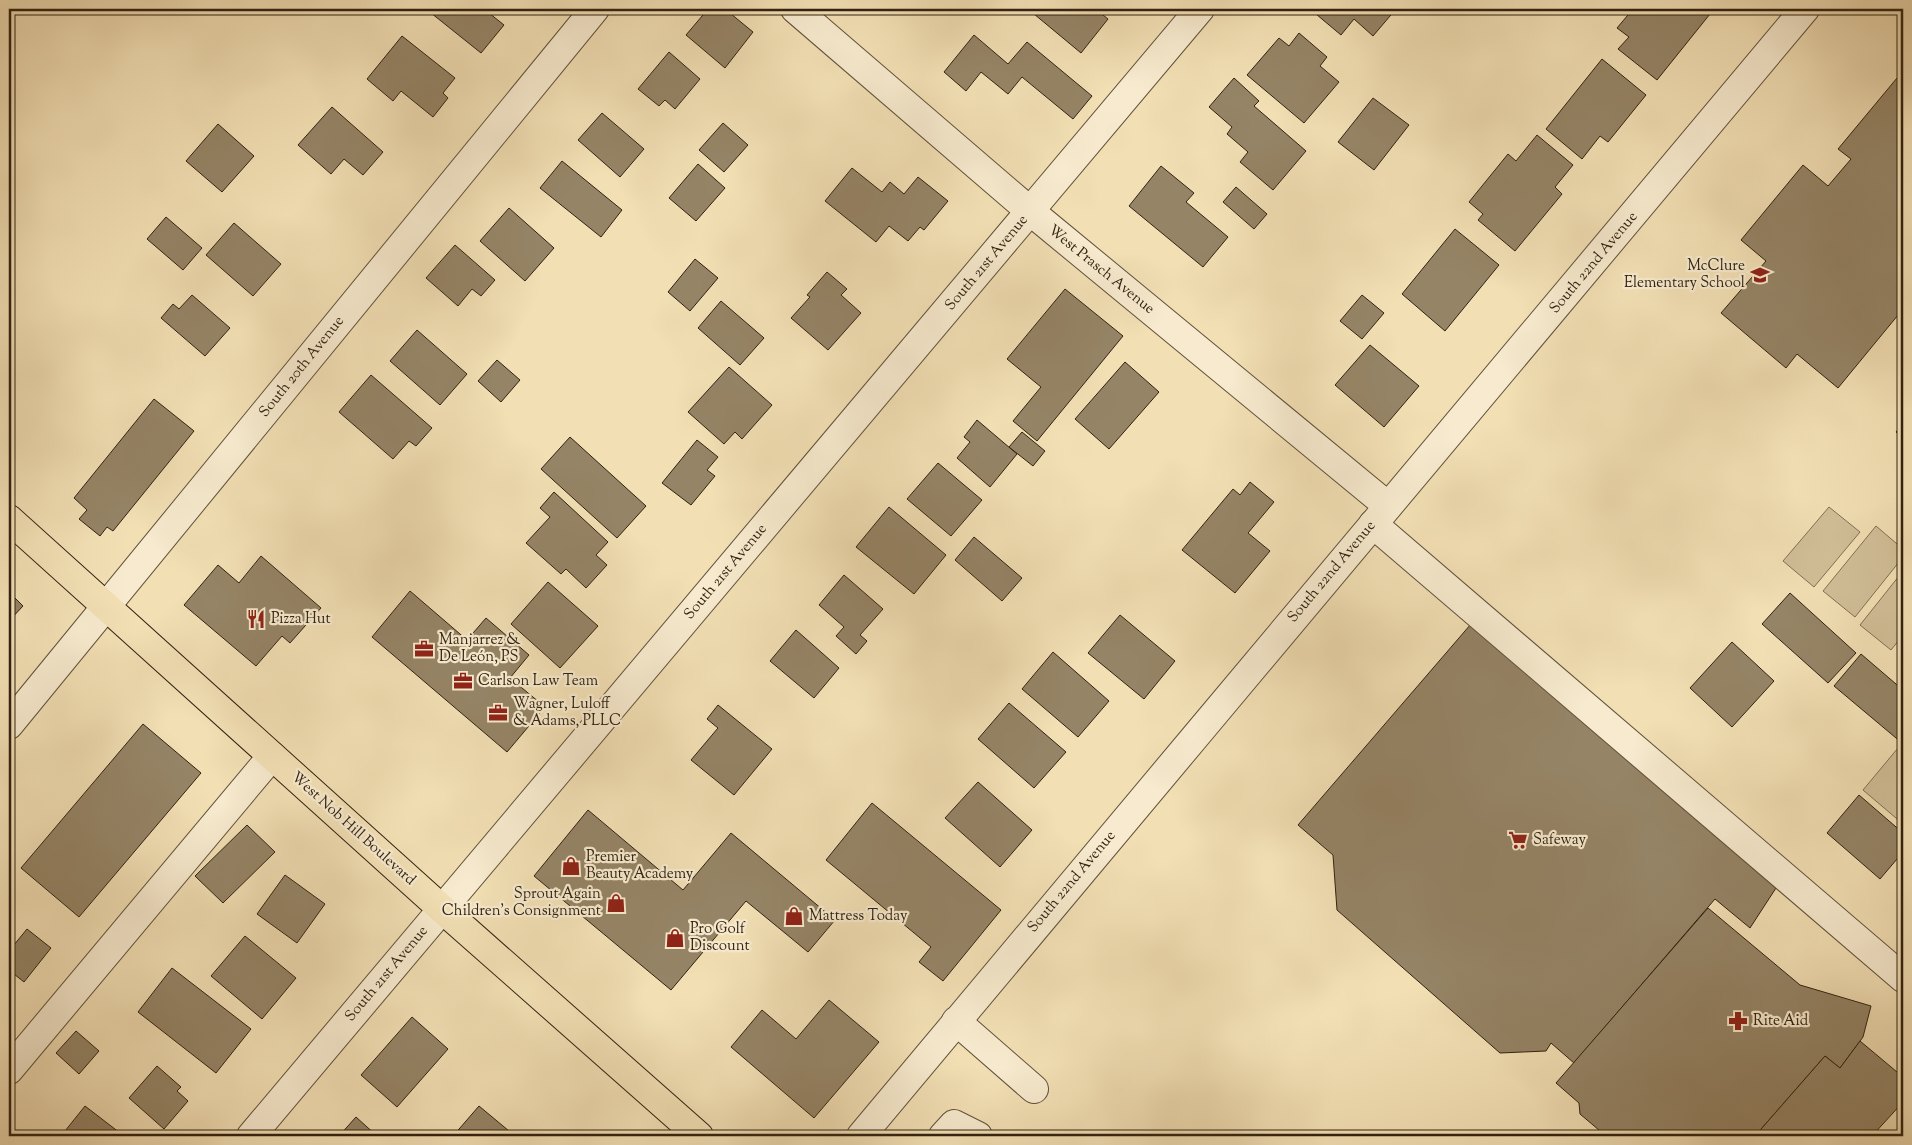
<svg xmlns="http://www.w3.org/2000/svg" width="1912" height="1145" viewBox="0 0 1912 1145" font-family="'Sorts Mill Goudy',serif">
<style>
.green{fill:#d1bf98;stroke:#817054}
.building{fill:#958466;stroke:#312211}
.lines{fill:none;stroke-linecap:round;stroke-linejoin:round}
.minor-casing{stroke:#61513a;stroke-width:30}
.major-casing{stroke:#312211;stroke-width:30}
.minor{stroke:#f7eace;stroke-width:28}
.major{stroke:#f2dfb4;stroke-width:28}
.labels{text-anchor:middle;dominant-baseline:central;stroke-width:4.5;stroke-linejoin:round;paint-order:stroke}
.street-label{font-size:15px;fill:#312211;stroke:#f7eace}
.poi-label{font-size:15px;fill:#312211;stroke:#f7eace;text-anchor:start}
</style>
<rect width="100%" height="100%" fill="#f2dfb4"/>
<filter id="stains"><feTurbulence type="fractalNoise" baseFrequency=".004" numOctaves="4"/><feColorMatrix values="0 0 0 0 .2 0 0 0 0 .09 0 0 0 0 .02 0 0 0 .5 -.17"/></filter>
<radialGradient id="worn" r=".72"><stop offset=".6" stop-color="#630" stop-opacity="0"/><stop offset="1" stop-color="#630" stop-opacity=".3"/></radialGradient>
<g class="green">
<path d="M 1829,507 L 1860,532 L 1814,587 L 1783,561 Z"/>
<path d="M 1876,526 L 1903,549 L 1903,557 L 1855,617 L 1823,591 Z"/>
<path d="M 1903,571 L 1903,635 L 1891,650 L 1860,625 Z"/>
<path d="M 1903,742 L 1903,824 L 1863,790 Z"/>
</g>
<g class="building">
<path d="M 426,9 L 484,9 L 504,25 L 481,53 Z"/>
<path d="M 708,9 L 725,9 L 753,32 L 725,68 L 686,35 Z"/>
<path d="M 1028,9 L 1099,9 L 1098,11 L 1108,19 L 1081,53 Z"/>
<path d="M 1310,9 L 1396,9 L 1373,36 L 1354,19 L 1341,35 Z"/>
<path d="M 1633,9 L 1714,9 L 1657,80 L 1618,49 L 1629,37 L 1617,28 Z"/>
<path d="M 1299,33 L 1327,57 L 1320,66 L 1339,82 L 1304,123 L 1247,75 L 1279,38 L 1289,46 Z"/>
<path d="M 974,35 L 1008,64 L 1027,42 L 1092,96 L 1073,119 L 1022,77 L 1008,94 L 981,72 L 966,91 L 944,72 Z"/>
<path d="M 402,36 L 455,78 L 443,93 L 448,98 L 433,117 L 401,91 L 393,101 L 367,79 Z"/>
<path d="M 669,52 L 700,79 L 675,109 L 665,100 L 659,106 L 638,89 Z"/>
<path d="M 1602,59 L 1646,95 L 1608,142 L 1600,136 L 1582,159 L 1546,129 Z"/>
<path d="M 1234,78 L 1259,101 L 1254,106 L 1306,151 L 1273,190 L 1240,162 L 1248,152 L 1227,134 L 1232,127 L 1209,107 Z"/>
<path d="M 1897,78 L 1903,83 L 1903,309 L 1838,388 L 1797,354 L 1786,368 L 1721,313 L 1766,261 L 1741,240 L 1803,165 L 1828,186 L 1851,159 L 1838,149 Z"/>
<path d="M 1373,98 L 1409,125 L 1374,170 L 1338,142 Z"/>
<path d="M 332,107 L 383,152 L 363,175 L 344,159 L 331,174 L 298,145 Z"/>
<path d="M 602,113 L 644,149 L 620,177 L 578,140 Z"/>
<path d="M 723,123 L 748,145 L 724,172 L 699,150 Z"/>
<path d="M 218,124 L 254,156 L 222,192 L 186,161 Z"/>
<path d="M 1537,135 L 1573,165 L 1555,187 L 1562,194 L 1515,251 L 1478,220 L 1483,214 L 1469,202 L 1508,154 L 1516,161 Z"/>
<path d="M 562,161 L 622,210 L 601,237 L 540,188 Z"/>
<path d="M 698,164 L 725,188 L 696,221 L 669,198 Z"/>
<path d="M 1161,166 L 1194,193 L 1186,202 L 1228,237 L 1203,267 L 1129,206 Z"/>
<path d="M 852,168 L 882,192 L 890,182 L 904,194 L 918,177 L 948,201 L 924,230 L 920,227 L 908,241 L 889,226 L 876,242 L 825,201 Z"/>
<path d="M 1236,187 L 1267,214 L 1254,229 L 1223,202 Z"/>
<path d="M 509,208 L 554,248 L 525,281 L 480,241 Z"/>
<path d="M 166,217 L 202,248 L 183,270 L 147,239 Z"/>
<path d="M 234,223 L 281,264 L 253,296 L 206,255 Z"/>
<path d="M 1455,229 L 1499,265 L 1445,331 L 1402,294 Z"/>
<path d="M 455,245 L 495,280 L 481,296 L 472,289 L 458,306 L 426,278 Z"/>
<path d="M 695,259 L 718,278 L 690,311 L 668,292 Z"/>
<path d="M 827,272 L 847,289 L 841,295 L 861,313 L 828,350 L 791,318 L 810,297 L 807,295 Z"/>
<path d="M 1065,289 L 1123,336 L 1037,441 L 1013,421 L 1041,387 L 1007,359 Z"/>
<path d="M 192,295 L 230,328 L 205,356 L 161,318 L 173,304 L 179,309 Z"/>
<path d="M 1362,295 L 1384,313 L 1362,339 L 1340,321 Z"/>
<path d="M 721,301 L 764,338 L 740,365 L 698,328 Z"/>
<path d="M 417,330 L 467,374 L 440,405 L 390,361 Z"/>
<path d="M 1370,345 L 1419,386 L 1384,427 L 1335,385 Z"/>
<path d="M 497,360 L 520,380 L 501,402 L 478,381 Z"/>
<path d="M 1125,362 L 1159,392 L 1109,449 L 1075,419 Z"/>
<path d="M 729,367 L 772,405 L 742,439 L 735,432 L 724,444 L 688,412 Z"/>
<path d="M 371,375 L 432,428 L 416,446 L 409,441 L 393,459 L 339,412 Z"/>
<path d="M 154,399 L 194,431 L 113,531 L 107,527 L 100,536 L 79,519 L 87,510 L 74,498 Z"/>
<path d="M 977,420 L 1017,454 L 990,487 L 957,458 L 970,442 L 964,437 Z"/>
<path d="M 1903,424 L 1903,438 L 1896,432 Z"/>
<path d="M 1022,432 L 1045,451 L 1033,466 L 1009,447 Z"/>
<path d="M 570,437 L 646,506 L 617,538 L 541,469 Z"/>
<path d="M 697,440 L 718,457 L 707,470 L 715,476 L 691,505 L 662,483 Z"/>
<path d="M 938,463 L 982,500 L 951,536 L 907,499 Z"/>
<path d="M 1250,482 L 1274,502 L 1248,533 L 1270,551 L 1235,593 L 1182,550 L 1233,489 L 1240,495 Z"/>
<path d="M 554,492 L 608,542 L 596,555 L 607,565 L 586,588 L 566,569 L 561,574 L 526,543 L 550,517 L 540,508 Z"/>
<path d="M 889,507 L 946,555 L 914,594 L 856,547 Z"/>
<path d="M 974,537 L 1022,578 L 1002,601 L 955,560 Z"/>
<path d="M 261,556 L 321,608 L 290,643 L 282,636 L 256,666 L 184,605 L 218,565 L 239,583 Z"/>
<path d="M 844,575 L 883,609 L 860,635 L 867,641 L 856,654 L 836,636 L 844,627 L 819,605 Z"/>
<path d="M 548,582 L 598,626 L 560,668 L 511,624 Z"/>
<path d="M 410,591 L 467,640 L 486,618 L 529,655 L 510,678 L 545,707 L 507,752 L 372,637 Z"/>
<path d="M 9,592 L 23,606 L 9,621 Z"/>
<path d="M 1790,593 L 1856,653 L 1828,683 L 1762,624 Z"/>
<path d="M 1120,615 L 1175,661 L 1144,699 L 1088,653 Z"/>
<path d="M 1471,624 L 1776,888 L 1750,928 L 1715,899 L 1574,1063 L 1551,1043 L 1546,1051 L 1500,1053 L 1337,910 L 1333,855 L 1298,825 Z"/>
<path d="M 796,630 L 839,668 L 814,698 L 770,661 Z"/>
<path d="M 1732,642 L 1774,681 L 1732,727 L 1690,688 Z"/>
<path d="M 1053,652 L 1109,701 L 1078,737 L 1022,689 Z"/>
<path d="M 1861,654 L 1903,690 L 1902,743 L 1834,686 Z"/>
<path d="M 1009,703 L 1066,752 L 1034,788 L 978,739 Z"/>
<path d="M 718,705 L 772,749 L 734,795 L 691,760 L 718,728 L 707,719 Z"/>
<path d="M 143,724 L 201,773 L 79,917 L 21,868 Z"/>
<path d="M 978,782 L 1032,830 L 1000,867 L 945,818 Z"/>
<path d="M 1859,795 L 1903,833 L 1903,852 L 1880,879 L 1827,833 Z"/>
<path d="M 872,803 L 1001,910 L 943,981 L 919,962 L 931,947 L 826,860 Z"/>
<path d="M 588,810 L 683,890 L 731,833 L 835,920 L 808,952 L 746,901 L 671,990 L 534,876 Z"/>
<path d="M 247,825 L 275,852 L 223,903 L 195,876 Z"/>
<path d="M 285,875 L 325,904 L 297,943 L 257,914 Z"/>
<path d="M 1708,908 L 1800,985 L 1871,1006 L 1863,1037 L 1840,1068 L 1825,1056 L 1755,1136 L 1606,1136 L 1580,1114 L 1579,1103 L 1556,1083 Z"/>
<path d="M 27,929 L 51,948 L 24,982 L 9,970 L 9,951 Z"/>
<path d="M 245,936 L 296,978 L 262,1019 L 211,976 Z"/>
<path d="M 172,968 L 251,1029 L 216,1073 L 138,1012 Z"/>
<path d="M 829,1000 L 879,1042 L 814,1118 L 731,1047 L 762,1010 L 796,1039 Z"/>
<path d="M 412,1017 L 448,1049 L 397,1107 L 361,1075 Z"/>
<path d="M 76,1031 L 99,1051 L 79,1074 L 56,1053 Z"/>
<path d="M 1860,1041 L 1903,1077 L 1903,1102 L 1872,1136 L 1755,1136 L 1825,1056 L 1840,1068 Z"/>
<path d="M 157,1066 L 181,1087 L 177,1091 L 188,1101 L 164,1129 L 129,1098 Z"/>
<path d="M 85,1106 L 124,1136 L 61,1136 Z"/>
<path d="M 479,1106 L 515,1136 L 453,1136 Z"/>
<path d="M 356,1117 L 377,1136 L 339,1136 Z"/>
</g>
<g class="lines">
<g class="minor-casing">
<g id="minor">
<path d="M 795,9 L 1030,211 L 1388,506"/>
<path d="M 1373,524 L 1903,978"/>
<path d="M 9,725 L 595,9"/>
<path d="M 956,1021 L 1034,1089"/>
<path d="M 9,1070 L 272,756"/>
<path d="M 251,1136 L 1200,9"/>
<path d="M 861,1136 C 1174,759 1493,386 1805,9"/>
<path d="M 943,1136 L 954,1124 L 978,1136"/>
</g>
</g>
<g class="major-casing">
<path id="major" d="M 9,519 L 442,909 L 699,1136"/>
</g>
<use href="#minor" class="minor"/>
<use href="#major" class="major"/>
</g>
<defs>
<g id="school-bare" transform="scale(1.5)"><path d="M0-5L7-2L0 1L-7-2ZM-4 1L0 2.5L4 1V4Q0 6-4 4Z" fill="#8f2418" stroke="#f7eace" stroke-width="2.5" paint-order="stroke"/></g>
<g id="restaurant-bare" transform="scale(1.5)"><path d="M-5-6h1v4h1v-4h1v4h1v-4h1v5L-1.5 .5V6h-2V.5L-5-1ZM5-6V6H3V1.5H1.5Q1.5-4 5-6Z" fill="#8f2418" stroke="#f7eace" stroke-width="2.5" paint-order="stroke"/></g>
<g id="office-bare" transform="scale(1.5)"><path d="M-6-3h4V-5.5h4V-3h4V5H-6ZM-1-4.5V-3h2v-1.5ZM-6 0V1H6V0Z" fill="#8f2418" stroke="#f7eace" stroke-width="2.5" paint-order="stroke"/></g>
<g id="supermarket-bare" transform="scale(1.5)"><path d="M-6-5.5h2.5l.6 2H6L4.5 2H-2.5L-4.4-4H-6ZM-1.5 3.2a1.3 1.3 0 1 0 .1 0ZM3 3.2a1.3 1.3 0 1 0 .1 0Z" fill="#8f2418" stroke="#f7eace" stroke-width="2.5" paint-order="stroke"/></g>
<g id="shop-bare" transform="scale(1.5)"><path d="M-5-2.5h2.3a2.7 3.5 0 0 1 5.4 0H5L5.5 6h-11ZM-1.5-2.5h3a1.5 2.3 0 0 0-3 0Z" fill="#8f2418" stroke="#f7eace" stroke-width="2.5" paint-order="stroke"/></g>
<g id="pharmacy-bare" transform="scale(1.5)"><path d="M-2-6h4v4h4v4h-4v4h-4v-4h-4v-4h4Z" fill="#8f2418" stroke="#f7eace" stroke-width="2.5" paint-order="stroke"/></g>
</defs>
<g fill-rule="evenodd">
<use href="#school-bare" x="1760" y="275"/>
<use href="#restaurant-bare" x="256" y="619"/>
<use href="#office-bare" x="424" y="649"/>
<use href="#office-bare" x="463" y="681"/>
<use href="#office-bare" x="498" y="713"/>
<use href="#supermarket-bare" x="1518" y="840"/>
<use href="#shop-bare" x="571" y="866"/>
<use href="#shop-bare" x="616" y="903"/>
<use href="#shop-bare" x="794" y="916"/>
<use href="#shop-bare" x="675" y="938"/>
<use href="#pharmacy-bare" x="1738" y="1021"/>
</g>
<g class="labels">
<g class="street-label">
<text transform="translate(987 263) rotate(-50)">South 21st Avenue</text>
<text transform="translate(1594 263) rotate(-50)">South 22nd Avenue</text>
<text transform="translate(1101 270) rotate(39)">West Prasch Avenue</text>
<text transform="translate(302 367) rotate(-51)">South 20th Avenue</text>
<text transform="translate(726 572) rotate(-50)">South 21st Avenue</text>
<text transform="translate(1332 572) rotate(-50)">South 22nd Avenue</text>
<text transform="translate(353 829) rotate(42)">West Nob Hill Boulevard</text>
<text transform="translate(1072 882) rotate(-50)">South 22nd Avenue</text>
<text transform="translate(387 974) rotate(-50)">South 21st Avenue</text>
</g>
<g class="poi-label">
<text x="1745" y="266" text-anchor="end">McClure<tspan x="1745" dy="17">Elementary School</tspan></text>
<text x="271" y="619">Pizza Hut</text>
<text x="439" y="640">Manjarrez &amp;<tspan x="439" dy="17">De León, PS</tspan></text>
<text x="478" y="681">Carlson Law Team</text>
<text x="513" y="704">Wagner, Luloff<tspan x="513" dy="17">&amp; Adams, PLLC</tspan></text>
<text x="1533" y="840">Safeway</text>
<text x="586" y="857">Premier<tspan x="586" dy="17">Beauty Academy</tspan></text>
<text x="601" y="894" text-anchor="end">Sprout Again<tspan x="601" dy="17">Children's Consignment</tspan></text>
<text x="809" y="916">Mattress Today</text>
<text x="690" y="929">Pro Golf<tspan x="690" dy="17">Discount</tspan></text>
<text x="1753" y="1021">Rite Aid</text>
</g>
</g>
<rect width="1912" height="1145" fill="none" stroke="#f2dfb4" stroke-width="30"/>
<rect x="10" y="10" width="1892" height="1125" fill="none" stroke="#312211" stroke-width="2.5"/>
<rect x="15" y="15" width="1882" height="1115" fill="none" stroke="#312211"/>
<rect width="100%" height="100%" filter="url(#stains)"/>
<rect width="100%" height="100%" fill="url(#worn)"/>
</svg>
